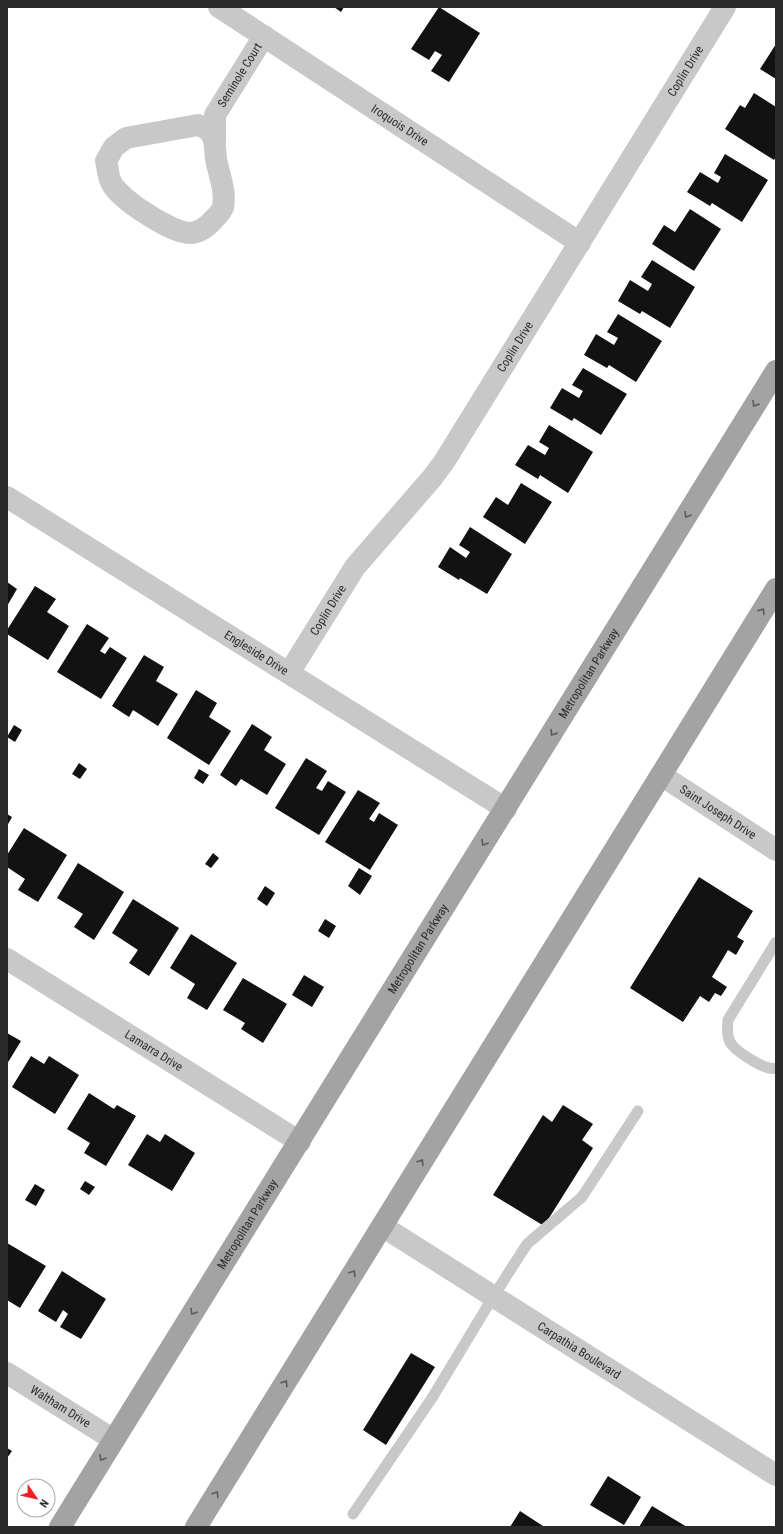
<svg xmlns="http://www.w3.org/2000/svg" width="783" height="1534" viewBox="0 0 783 1534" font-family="'Roboto Condensed',sans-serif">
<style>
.building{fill:#121212}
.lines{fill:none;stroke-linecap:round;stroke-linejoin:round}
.service{stroke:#c8c8c8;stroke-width:11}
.minor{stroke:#c8c8c8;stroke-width:22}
.primary{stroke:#a3a3a3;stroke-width:22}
.oneway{stroke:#5b5b5b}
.labels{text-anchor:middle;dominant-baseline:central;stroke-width:4;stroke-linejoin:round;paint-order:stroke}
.street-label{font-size:12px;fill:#2b2b2b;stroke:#fff}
</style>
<rect width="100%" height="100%" fill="#fff"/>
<g class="building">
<path d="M 334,7 L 344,7 L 341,12 Z"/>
<path d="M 439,7 L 480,33 L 449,82 L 431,71 L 442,55 L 435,51 L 429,60 L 411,49 Z"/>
<path d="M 776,44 L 776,79 L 760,69 Z"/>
<path d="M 754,93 L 776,107 L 776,157 L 774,160 L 725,129 L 740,105 L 745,108 Z"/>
<path d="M 725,154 L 768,180 L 742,222 L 712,203 L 710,206 L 687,192 L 700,172 L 718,183 L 721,177 L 714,173 Z"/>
<path d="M 690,209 L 721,229 L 694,271 L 652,244 L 664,225 L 675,232 Z"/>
<path d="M 652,260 L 695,287 L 670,328 L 642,311 L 640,314 L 618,301 L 630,280 L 648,291 L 652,284 L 641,277 Z"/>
<path d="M 618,314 L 662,341 L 636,382 L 609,365 L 607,368 L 584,355 L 596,334 L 614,345 L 618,338 L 607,332 Z"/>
<path d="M 583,368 L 627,394 L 601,435 L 574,418 L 572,421 L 550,408 L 562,388 L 579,398 L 583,391 L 572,385 Z"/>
<path d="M 549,425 L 593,452 L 568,493 L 540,475 L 538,479 L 515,465 L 528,445 L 545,455 L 549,448 L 539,442 Z"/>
<path d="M 521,483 L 552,502 L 525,544 L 483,517 L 496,497 L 508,505 Z"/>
<path d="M 470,527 L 512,554 L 487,594 L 460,578 L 459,580 L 438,567 L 450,547 L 466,558 L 470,552 L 459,545 Z"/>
<path d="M 7,582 L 17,589 L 7,606 Z"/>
<path d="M 35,586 L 56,599 L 47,612 L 69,626 L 48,660 L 7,634 L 7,630 Z"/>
<path d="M 87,624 L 109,638 L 100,651 L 105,654 L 110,647 L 127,658 L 101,699 L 57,672 Z"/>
<path d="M 144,655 L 164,667 L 156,681 L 178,694 L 158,726 L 133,710 L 129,717 L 112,706 Z"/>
<path d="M 196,690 L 217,703 L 209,717 L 231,731 L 209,765 L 167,738 Z"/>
<path d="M 252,724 L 272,737 L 264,750 L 286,764 L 267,795 L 241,779 L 236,786 L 220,775 Z"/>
<path d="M 14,725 L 22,730 L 15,742 L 7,737 Z"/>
<path d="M 306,758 L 327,771 L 316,788 L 322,791 L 328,781 L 346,792 L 319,835 L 275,808 Z"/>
<path d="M 79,763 L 87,769 L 80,779 L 72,774 Z"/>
<path d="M 199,769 L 209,775 L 203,784 L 194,778 Z"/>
<path d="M 358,790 L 380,803 L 369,819 L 374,822 L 379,813 L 398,825 L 370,870 L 325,842 Z"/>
<path d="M 7,814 L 12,817 L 7,826 Z"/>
<path d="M 24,828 L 67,855 L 38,902 L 18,890 L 25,879 L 7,867 L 7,855 Z"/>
<path d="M 213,853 L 219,858 L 211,868 L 205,864 Z"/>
<path d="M 78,863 L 124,892 L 94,940 L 74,927 L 83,914 L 57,898 Z"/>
<path d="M 359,868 L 372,876 L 360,895 L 348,886 Z"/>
<path d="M 699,877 L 753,911 L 737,937 L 744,941 L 736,955 L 728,950 L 712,977 L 727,987 L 721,996 L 715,993 L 709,1002 L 700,996 L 683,1022 L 630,988 Z"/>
<path d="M 265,886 L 275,893 L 267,906 L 257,899 Z"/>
<path d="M 133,899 L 179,928 L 149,976 L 129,963 L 138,950 L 112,933 Z"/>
<path d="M 325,919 L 336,926 L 329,938 L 318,931 Z"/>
<path d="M 191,934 L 237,963 L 207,1010 L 187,998 L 195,984 L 170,968 Z"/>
<path d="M 304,975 L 324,987 L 312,1007 L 292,995 Z"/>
<path d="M 243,978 L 287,1004 L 263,1043 L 241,1029 L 245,1023 L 223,1010 Z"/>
<path d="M 7,1033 L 21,1041 L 7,1064 Z"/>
<path d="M 31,1056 L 44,1064 L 49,1056 L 79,1075 L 55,1114 L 12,1087 Z"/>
<path d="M 89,1093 L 114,1109 L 117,1105 L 136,1116 L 106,1166 L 84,1153 L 90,1143 L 67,1129 Z"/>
<path d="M 563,1105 L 593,1124 L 582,1140 L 593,1148 L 544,1226 L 493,1195 L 543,1115 L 552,1122 Z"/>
<path d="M 147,1134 L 160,1142 L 165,1134 L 195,1153 L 172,1191 L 128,1165 Z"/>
<path d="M 85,1181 L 95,1187 L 89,1195 L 80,1189 Z"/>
<path d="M 35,1184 L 45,1190 L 36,1206 L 25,1200 Z"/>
<path d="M 7,1243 L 46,1266 L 20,1308 L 7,1300 Z"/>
<path d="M 62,1271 L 106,1299 L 81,1339 L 60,1327 L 68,1314 L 63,1310 L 56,1322 L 38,1311 Z"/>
<path d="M 411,1353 L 435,1367 L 386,1445 L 363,1430 Z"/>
<path d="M 7,1448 L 12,1451 L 7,1458 Z"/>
<path d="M 608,1476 L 641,1497 L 624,1525 L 590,1505 Z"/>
<path d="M 652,1506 L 687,1527 L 639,1527 Z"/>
<path d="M 520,1511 L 543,1526 L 542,1527 L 510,1527 Z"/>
</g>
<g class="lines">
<g class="service">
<path d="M 776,942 L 728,1020 C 727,1028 727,1039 732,1045 C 739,1053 767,1072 776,1068"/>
<path d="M 353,1514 L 432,1398 L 493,1297 L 527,1244 L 582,1197 L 638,1111"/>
</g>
<g class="minor">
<path id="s1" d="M 219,7 L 580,243"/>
<path d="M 198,125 C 217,132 214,142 216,159 C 219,175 226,190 223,207 C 222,211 217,216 214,219 C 208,226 201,232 191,233 C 173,234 121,200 112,184 C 108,178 108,168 106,161 L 114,147 L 126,138 Z"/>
<path id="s2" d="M 215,140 L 215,115 L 264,36"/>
<path id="s3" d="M 7,497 L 506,809"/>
<path id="s4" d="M 289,673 L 355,567 L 432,478 L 444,462 L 725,7"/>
<path id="s5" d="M 661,775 L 776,850"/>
<path id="s6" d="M 7,959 L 300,1142"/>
<path id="s7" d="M 382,1226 L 776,1475"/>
<path id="s8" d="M 7,1373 L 114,1440"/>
</g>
<g class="primary">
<path id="s9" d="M 60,1527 L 776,371"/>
<path d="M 196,1527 L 776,589"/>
</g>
</g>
<defs><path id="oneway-chevron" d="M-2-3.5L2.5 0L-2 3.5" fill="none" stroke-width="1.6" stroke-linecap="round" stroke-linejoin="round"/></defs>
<g class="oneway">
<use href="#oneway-chevron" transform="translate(755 404) rotate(122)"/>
<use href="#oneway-chevron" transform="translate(687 515) rotate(122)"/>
<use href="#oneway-chevron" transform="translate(762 611) rotate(-58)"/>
<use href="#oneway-chevron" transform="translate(553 733) rotate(122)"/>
<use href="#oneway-chevron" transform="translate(484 843) rotate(122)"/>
<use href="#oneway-chevron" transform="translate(421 1162) rotate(-58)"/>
<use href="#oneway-chevron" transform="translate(353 1273) rotate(-58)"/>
<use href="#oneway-chevron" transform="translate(193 1312) rotate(122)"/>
<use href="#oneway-chevron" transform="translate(285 1383) rotate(-58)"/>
<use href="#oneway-chevron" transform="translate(102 1458) rotate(121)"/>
<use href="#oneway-chevron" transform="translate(216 1494) rotate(-58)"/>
</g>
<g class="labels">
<g class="street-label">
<text stroke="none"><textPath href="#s4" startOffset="722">Coplin Drive</textPath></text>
<text stroke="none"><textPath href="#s2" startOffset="72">Seminole Court</textPath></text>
<text stroke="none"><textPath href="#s1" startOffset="216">Iroquois Drive</textPath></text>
<text stroke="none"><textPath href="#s4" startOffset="398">Coplin Drive</textPath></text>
<text stroke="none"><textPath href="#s4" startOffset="74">Coplin Drive</textPath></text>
<text stroke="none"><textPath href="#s3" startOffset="294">Engleside Drive</textPath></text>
<text stroke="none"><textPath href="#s9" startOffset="1004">Metropolitan Parkway</textPath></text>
<text stroke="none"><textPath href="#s5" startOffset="68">Saint Joseph Drive</textPath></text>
<text stroke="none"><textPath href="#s9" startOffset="680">Metropolitan Parkway</textPath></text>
<text stroke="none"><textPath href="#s6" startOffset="173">Lamarra Drive</textPath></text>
<text stroke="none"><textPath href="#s9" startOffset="356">Metropolitan Parkway</textPath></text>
<text stroke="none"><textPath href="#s7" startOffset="233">Carpathia Boulevard</textPath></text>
<text stroke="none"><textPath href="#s8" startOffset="63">Waltham Drive</textPath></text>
</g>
</g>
<rect width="783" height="1534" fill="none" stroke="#2b2b2b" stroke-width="16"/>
<g transform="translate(36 1498) rotate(124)"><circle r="19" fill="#ffffff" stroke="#aaaaaa"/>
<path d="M0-3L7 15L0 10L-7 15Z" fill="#f41c21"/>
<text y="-6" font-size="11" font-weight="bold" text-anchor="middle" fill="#2b2b2b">N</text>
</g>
</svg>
